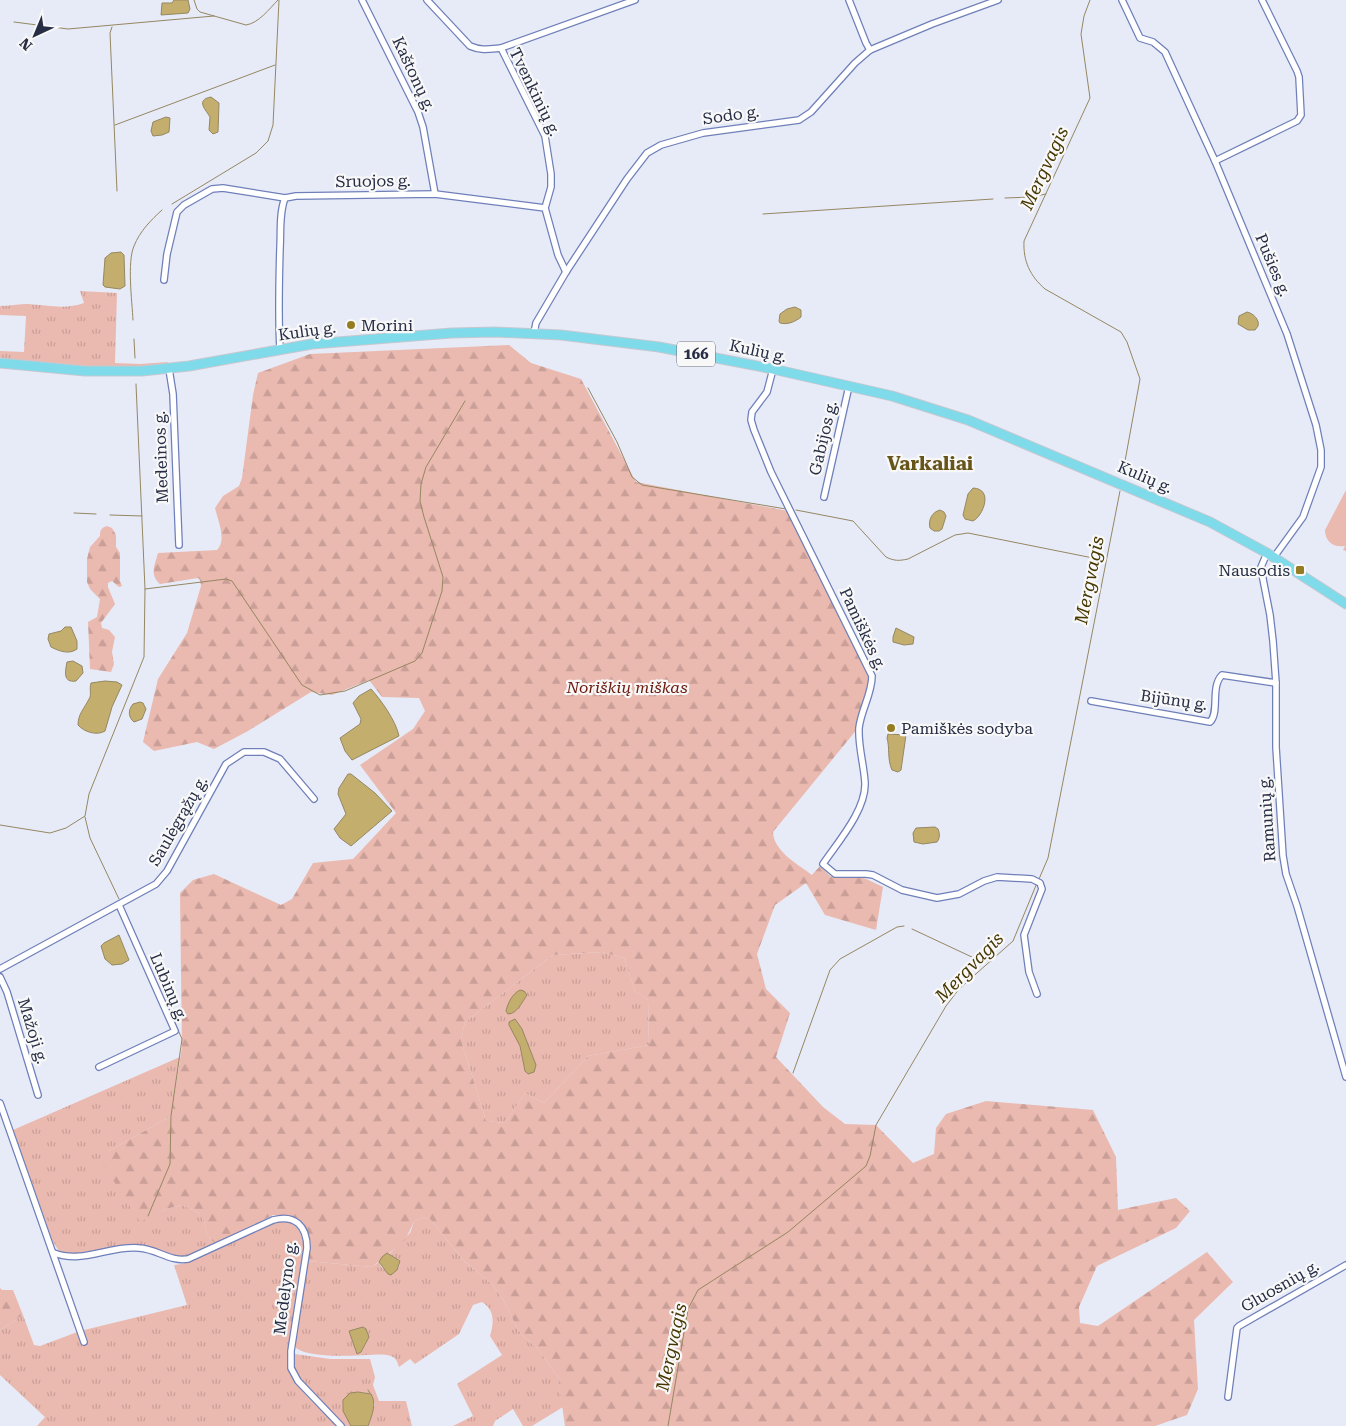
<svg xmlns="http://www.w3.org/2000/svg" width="1346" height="1426" viewBox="0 0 1346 1426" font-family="'Roboto Serif',serif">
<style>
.grass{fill:url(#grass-tufts);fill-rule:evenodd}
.forest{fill:url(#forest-firs);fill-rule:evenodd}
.green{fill:#eab9af}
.water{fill:#c4ae6e;stroke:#958762}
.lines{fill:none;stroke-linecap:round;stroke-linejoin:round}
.stream{stroke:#958762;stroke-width:1}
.street-casing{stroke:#6f7fb9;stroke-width:8}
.primary-casing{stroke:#c7c8cf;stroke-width:11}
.street{stroke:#fff;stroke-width:5.5}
.primary{stroke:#7fdbea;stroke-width:9}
.poi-dot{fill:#957b22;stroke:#f8f8f8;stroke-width:2}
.labels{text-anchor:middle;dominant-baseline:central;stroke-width:4.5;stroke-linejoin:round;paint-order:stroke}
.shield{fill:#f8f8f8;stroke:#656a7b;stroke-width:1}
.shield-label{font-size:15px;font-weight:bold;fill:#262d45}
.street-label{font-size:16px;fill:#262d45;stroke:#f8f8f8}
.poi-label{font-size:16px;fill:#262d45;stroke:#f8f8f8;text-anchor:start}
.park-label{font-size:16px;font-style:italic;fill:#6b190d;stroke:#f8f8f8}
.water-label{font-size:18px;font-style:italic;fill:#463700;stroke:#f8f8f8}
.quarter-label{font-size:19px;font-weight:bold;fill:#665419;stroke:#f8f8f8}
</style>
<defs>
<pattern id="grass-tufts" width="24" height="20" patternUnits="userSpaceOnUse" patternTransform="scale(1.25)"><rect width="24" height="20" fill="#eab9af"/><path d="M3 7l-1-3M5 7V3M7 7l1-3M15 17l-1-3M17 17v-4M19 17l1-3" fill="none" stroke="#c99f98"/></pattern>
<pattern id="forest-firs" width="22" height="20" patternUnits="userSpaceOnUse" patternTransform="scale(1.25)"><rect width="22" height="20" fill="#eab9af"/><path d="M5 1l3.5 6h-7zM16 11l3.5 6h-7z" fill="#c99f98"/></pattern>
</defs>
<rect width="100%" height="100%" fill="#e7ebf8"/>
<g class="grass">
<path d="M 80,291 L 117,293 L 115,363 L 140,364 L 168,362 L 166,365 L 88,369 L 0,360 L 0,351 L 24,352 L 26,316 L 0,315 L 0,306 C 9,306 19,304 28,304 C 47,305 65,310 84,303 Z"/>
<path d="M 602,952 L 624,958 L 635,991 L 648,1000 L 649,1045 L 588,1056 L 544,1103 L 525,1093 L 505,1123 L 486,1121 L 461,1040 L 465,1022 L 553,955 Z"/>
<path d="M 180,1057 L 171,1116 L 109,1151 L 140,1221 L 166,1209 L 182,1205 L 197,1212 L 204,1220 L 207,1235 L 215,1244 C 206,1248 195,1254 185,1256 C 170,1259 148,1246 131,1245 L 70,1254 L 59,1251 L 53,1242 L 13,1130 Z"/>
<path d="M 422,1217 L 430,1219 L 464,1261 L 492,1284 L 504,1301 L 516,1326 L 522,1335 L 537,1348 L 558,1377 L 563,1407 L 532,1426 L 523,1426 L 513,1409 L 495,1421 L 493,1426 L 453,1426 L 473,1416 L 457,1384 L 502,1355 L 490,1336 C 494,1323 495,1310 482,1302 L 473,1305 L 459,1334 L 415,1364 L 410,1359 L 399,1367 C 398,1364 397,1359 393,1357 C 386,1353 374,1355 366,1355 C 349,1356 310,1358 296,1348 L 295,1343 L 308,1261 L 372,1267 L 379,1262 L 381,1267 L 387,1271 L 399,1267 L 400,1261 L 389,1254 L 410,1233 L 414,1222 ZM 363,1327 C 372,1336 367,1342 361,1352 L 356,1352 L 349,1331 Z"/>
<path d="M 280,1220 C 297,1222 303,1233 304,1249 L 287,1364 C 294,1389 320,1408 337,1426 L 37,1426 L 45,1417 L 0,1375 L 0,1330 L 23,1315 L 34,1345 L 40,1346 L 80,1331 L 187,1305 L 174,1265 L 182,1264 L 190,1261 Z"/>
<path d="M 295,1354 L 330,1359 L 370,1359 L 375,1377 L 373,1385 L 379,1401 L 406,1401 L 412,1426 L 368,1426 L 375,1404 L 364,1392 L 350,1393 L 349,1423 L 351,1426 L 345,1426 C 332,1413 284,1374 295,1354 Z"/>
</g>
<g class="forest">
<path d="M 509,345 L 531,363 L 581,379 L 636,482 L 788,511 L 871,678 L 858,728 L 773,832 C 774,852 798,864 812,875 L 820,866 L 830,876 L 837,878 L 860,876 L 883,887 L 876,930 L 825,915 L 806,883 L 775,905 L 757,954 L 766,989 L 790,1013 L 776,1057 L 823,1107 L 845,1124 L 876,1125 L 913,1163 L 934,1154 L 936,1128 L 946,1114 L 986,1101 L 1093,1110 L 1116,1157 L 1118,1210 L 1176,1198 L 1190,1211 L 1176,1228 L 1097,1266 L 1079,1307 L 1080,1323 L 1098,1326 L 1207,1252 L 1233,1282 L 1194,1320 L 1198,1389 L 1187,1415 L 1155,1426 L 565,1426 L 558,1377 L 537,1348 L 522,1335 L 516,1326 L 504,1301 L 492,1284 L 464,1261 L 430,1219 L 422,1217 L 414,1222 L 405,1240 L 372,1267 L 308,1261 L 310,1237 L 304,1225 L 294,1217 L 284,1215 L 273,1215 L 215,1244 L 207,1235 L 204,1220 L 197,1212 L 182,1205 L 166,1209 L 140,1222 L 102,1163 L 109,1151 L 171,1116 L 182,1047 L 180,893 L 193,880 L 214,874 L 281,905 L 292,899 L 313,863 L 353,859 L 396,813 L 360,765 L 413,729 L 425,711 L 419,698 L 382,697 L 369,680 L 332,695 L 311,692 L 248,731 L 214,749 L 197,742 L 154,751 L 143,742 L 158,679 L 187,633 L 201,586 L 200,580 L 198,578 L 160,584 C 149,574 155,565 158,553 L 217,550 C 227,540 218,521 215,508 L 223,496 L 239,486 L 242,478 L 253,395 L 258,373 L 310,354 ZM 602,952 L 624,958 L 635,991 L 648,1000 L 649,1045 L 588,1056 L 544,1103 L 525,1093 L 505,1123 L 486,1121 L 461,1040 L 465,1022 L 553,955 Z"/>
<path d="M 107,526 L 112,528 L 116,535 L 116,547 L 120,553 L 120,581 L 122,586 L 119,587 L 112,581 L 108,583 L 108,587 L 115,604 L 101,623 L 102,628 L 109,630 L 115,637 L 112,652 L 114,664 L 111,672 L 90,669 L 88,622 L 97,617 L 100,599 L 90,589 L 87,582 L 87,559 L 90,547 L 100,536 C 100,530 101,528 107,526 Z"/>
<path d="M 0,1288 L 2,1290 L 13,1290 L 23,1315 L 0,1330 Z"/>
</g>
<path class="green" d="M 1346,490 L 1346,551 L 1343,550 L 1345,546 C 1333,548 1325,541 1325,530 Z"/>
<g class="water">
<path d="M 174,0 L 188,0 L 190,9 L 188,13 L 161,15 L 162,3 L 172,3 Z"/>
<path d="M 211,97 L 219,103 L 218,132 L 213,134 L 209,130 L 210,117 C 206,110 195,100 211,97 Z"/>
<path d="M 166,117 L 170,118 L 169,132 L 162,135 L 153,136 L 151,131 L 153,122 Z"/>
<path d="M 121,252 L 124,255 L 125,286 L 120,289 L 105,287 L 103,285 L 105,258 L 111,253 Z"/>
<path d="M 795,307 L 801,310 L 801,317 C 795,322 787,325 780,323 L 779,321 L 780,314 L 787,309 Z"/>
<path d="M 1247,312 C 1253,313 1260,320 1258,326 L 1255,330 L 1248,330 L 1238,324 L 1239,316 Z"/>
<path d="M 973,488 C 994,489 983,516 973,521 L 965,519 L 963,515 L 968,494 Z"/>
<path d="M 940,510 L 944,512 L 946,516 L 942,529 L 939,531 L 934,531 L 930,528 C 928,520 932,512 940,510 Z"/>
<path d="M 65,627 L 71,627 L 77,641 L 77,649 C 69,655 59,651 51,647 L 48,639 L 49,634 L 61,631 Z"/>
<path d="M 896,628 L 914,637 L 913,644 L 904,645 L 893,642 L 893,637 Z"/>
<path d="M 73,661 L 82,666 L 83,673 L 76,681 C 63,683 65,672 67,662 Z"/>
<path d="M 105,681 L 117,682 L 122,685 L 112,707 L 105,731 C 97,736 84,732 78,725 C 78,714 84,709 89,699 C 92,695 89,689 91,683 Z"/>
<path d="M 371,689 C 381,700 396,721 399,736 L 352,760 L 345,751 L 340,738 L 360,724 L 361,719 L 353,703 L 359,696 Z"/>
<path d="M 140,702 L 143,703 L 146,709 L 142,719 L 134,722 C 128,717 128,710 133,704 Z"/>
<path d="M 888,734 L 906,735 L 901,770 L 898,772 L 892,770 C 887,759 890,748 887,738 Z"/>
<path d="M 348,774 L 351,774 L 375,793 L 392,811 L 351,846 L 340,838 L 334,829 L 346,814 L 338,794 L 339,788 Z"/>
<path d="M 935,827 L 938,829 C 940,834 940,838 937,842 L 923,844 L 914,842 L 913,833 L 916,828 Z"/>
<path d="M 119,935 L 129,960 L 122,964 L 112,965 L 105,959 L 101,946 L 104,943 Z"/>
<path d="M 520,990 L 524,991 L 527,995 C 522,1002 517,1014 508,1014 L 506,1011 C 508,1003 512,994 520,990 Z"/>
<path d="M 515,1019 L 522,1029 L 536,1065 L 534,1072 L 528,1074 L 525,1071 L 520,1046 L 509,1025 L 509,1022 Z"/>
<path d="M 387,1253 L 400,1261 L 397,1270 L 391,1275 L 388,1274 L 379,1262 L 382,1257 Z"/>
<path d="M 363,1327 L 366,1329 L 369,1337 L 361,1352 L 357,1354 L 349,1331 Z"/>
<path d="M 358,1392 L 371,1394 C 377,1404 372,1415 368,1426 L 351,1426 L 343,1411 L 343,1400 L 350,1393 Z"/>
</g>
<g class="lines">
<g class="stream">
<path d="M 194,0 L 197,9 L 200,12 L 246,25 C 259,23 269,9 278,0"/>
<path d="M 1090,0 L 1084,16 L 1081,34 L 1090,98 L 1024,241 C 1023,261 1030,276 1045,289 L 1121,332 L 1127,342 L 1140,379 L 1123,472"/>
<path d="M 14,22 L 68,29 L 214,16"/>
<path d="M 112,27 L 110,33 L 117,191"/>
<path d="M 115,125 L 275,65"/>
<path d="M 1005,198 L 1032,197 L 1046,194"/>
<path d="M 172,204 L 256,153 L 268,141 L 273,125 L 279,0"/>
<path d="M 763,214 L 993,199"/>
<path d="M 133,320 C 132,301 127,262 134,246 C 140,231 151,220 162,210"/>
<path d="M 134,339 L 135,358"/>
<path d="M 588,388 L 617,442 L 632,477 L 642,485 L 786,509"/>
<path d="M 796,510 L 853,521 L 886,557 C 894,561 899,561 908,559 L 955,535 L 968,533 L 1093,558 L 1106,557"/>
<path d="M 74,513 L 96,514"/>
<path d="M 110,515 L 142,516"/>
<path d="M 145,589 L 226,579 L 232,581 L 302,685 L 320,695 L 345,691 L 415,661 L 422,653 L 442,591 L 443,577 L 424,517 L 420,501 L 421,484 L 426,467 L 465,401"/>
<path d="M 85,817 L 90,838 L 119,899"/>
<path d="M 0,825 L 50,833 L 66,828 L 85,816 L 89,794 L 144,657 L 145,589 L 136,384"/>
<path d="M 1039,879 L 1048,858 L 1120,491"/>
<path d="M 912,929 L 974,958 L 991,961"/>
<path d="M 793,1073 L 830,970 L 840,959 L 897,927 L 904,926"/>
<path d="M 148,1216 L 170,1164 L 171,1116 L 182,1039 L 165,1000"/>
<path d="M 368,1390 L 370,1393"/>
<path d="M 668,1426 L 688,1309 L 698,1290 L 788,1232 L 866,1166 L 870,1156 L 876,1125 L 946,1006 L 959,989 L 1013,941 L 1037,883"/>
</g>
<g class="street-casing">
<g id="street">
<path d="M 362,0 L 418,112 L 423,127 L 435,194"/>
<path d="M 427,0 L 470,46 C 481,51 490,49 501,48 L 545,136 L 551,174 L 551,187 L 545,208"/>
<path d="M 849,0 L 866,43 L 870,50"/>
<path d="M 1122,0 L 1140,38 L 1153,42 L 1165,52 L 1215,161 L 1287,334 L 1316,425 L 1321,450 L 1321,467 L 1303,517 L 1274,557"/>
<path d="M 501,48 L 635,0"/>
<path d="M 1215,161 L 1297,121 L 1301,115 L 1299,77 L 1297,71 L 1262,0"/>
<path d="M 164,280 L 167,254 L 177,212 L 184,205 L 212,189 L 223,188 L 285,198"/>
<path d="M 534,333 L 536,323 L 566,272 L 627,179 L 647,153 L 661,145 L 703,133 L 799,120 L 811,112 L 855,63 L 870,50 L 932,24 L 998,0"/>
<path d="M 280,349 C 278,315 279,281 280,248 C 281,232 279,213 285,198 L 296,196 L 435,194 L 545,208 L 558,255 L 566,272"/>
<path d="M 169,369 L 173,394 L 179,545"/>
<path d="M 773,369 L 767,392 L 752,412 L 751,420 L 754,430 L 771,472 L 872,676 C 872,694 861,710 859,728 C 858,746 864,765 865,783 C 866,810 838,842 823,864 L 835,874 L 866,874 L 873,875 L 902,890 L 937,898 L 959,894 L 984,881 L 997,877 L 1032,879 L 1040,883 L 1042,889 L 1040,894 L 1024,935 L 1029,972 L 1037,994"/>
<path d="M 824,497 L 849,386"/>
<path d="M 1267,553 L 1261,567 L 1262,574 L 1270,615 L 1273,641 L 1276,683 L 1276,747 L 1283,856 L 1286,874 L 1297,906 L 1346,1077"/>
<path d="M 1091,701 L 1210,722 C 1220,712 1210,687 1222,675 L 1276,683"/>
<path d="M 0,969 L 156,884 L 167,871 L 226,764 L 244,752 L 264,752 L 280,759 L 314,799"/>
<path d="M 0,977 L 7,992 L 38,1095"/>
<path d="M 99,1067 L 175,1031 L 119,905"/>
<path d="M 0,1103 L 84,1342"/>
<path d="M 54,1253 C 83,1264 110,1245 139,1248 C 157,1249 170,1262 188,1259 L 273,1220 C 295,1214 307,1226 307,1248 L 291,1351 L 291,1368 L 298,1381 L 341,1426"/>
<path d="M 1228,1397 L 1237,1328 L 1239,1326 L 1346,1265"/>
</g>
</g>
<g class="primary-casing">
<path id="primary" d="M 0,363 L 85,371 L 142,371 L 189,366 L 312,344 L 452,333 L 495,332 L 561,335 L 659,347 L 773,369 L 892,396 L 968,420 L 1210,522 L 1267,553 L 1346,604"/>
</g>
<use href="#street" class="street"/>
<use href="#primary" class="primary"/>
</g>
<g class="poi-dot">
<circle cx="351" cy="325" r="5"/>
<rect x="1295" y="565" width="10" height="10" rx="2.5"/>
<circle cx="891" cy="728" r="5"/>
</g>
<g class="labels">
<rect class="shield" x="677" y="341.5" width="38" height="25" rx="4"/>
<g class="shield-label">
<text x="696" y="354">166</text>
</g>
<g class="street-label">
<text transform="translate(414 74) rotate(65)">Kaštonų g.</text>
<text transform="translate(535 92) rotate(64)">Tvenkinių g.</text>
<text transform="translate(731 115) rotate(-8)">Sodo g.</text>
<text transform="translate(373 181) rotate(-1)">Sruojos g.</text>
<text transform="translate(1273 265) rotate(67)">Pušies g.</text>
<text transform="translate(307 331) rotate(-8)">Kulių g.</text>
<text transform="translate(758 351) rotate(12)">Kulių g.</text>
<text transform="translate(823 438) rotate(-77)">Gabijos g.</text>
<text transform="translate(161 457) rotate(-92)">Medeinos g.</text>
<text transform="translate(1145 477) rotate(23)">Kulių g.</text>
<text transform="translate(863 629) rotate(65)">Pamiškės g.</text>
<text transform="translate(1174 700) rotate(8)">Bijūnų g.</text>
<text transform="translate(1267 819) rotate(-94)">Ramunių g.</text>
<text transform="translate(178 821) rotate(-60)">Saulėgrąžų g.</text>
<text transform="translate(169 987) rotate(67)">Lubinų g.</text>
<text transform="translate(33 1031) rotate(73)">Mažoji g.</text>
<text transform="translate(1280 1286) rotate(-30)">Gluosnių g.</text>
<text transform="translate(285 1288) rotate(-83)">Medelyno g.</text>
</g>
<g class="poi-label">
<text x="361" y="325">Morini</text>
<text x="1290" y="570" text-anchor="end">Nausodis</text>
<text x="901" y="728">Pamiškės sodyba</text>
</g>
<g class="park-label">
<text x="627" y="687">Noriškių miškas</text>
</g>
<g class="water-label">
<text transform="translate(1044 168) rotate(-65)">Mergvagis</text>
<text transform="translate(1089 580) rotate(-79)">Mergvagis</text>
<text transform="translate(969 967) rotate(-46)">Mergvagis</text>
<text transform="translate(671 1347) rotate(-78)">Mergvagis</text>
</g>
<g class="quarter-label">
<text x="930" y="463">Varkaliai</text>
</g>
</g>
<g transform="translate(35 35) rotate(224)" stroke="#f8f8f8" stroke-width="4" paint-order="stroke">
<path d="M0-4L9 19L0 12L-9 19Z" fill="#262d45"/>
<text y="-8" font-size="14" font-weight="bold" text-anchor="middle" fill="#262d45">N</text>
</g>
</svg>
